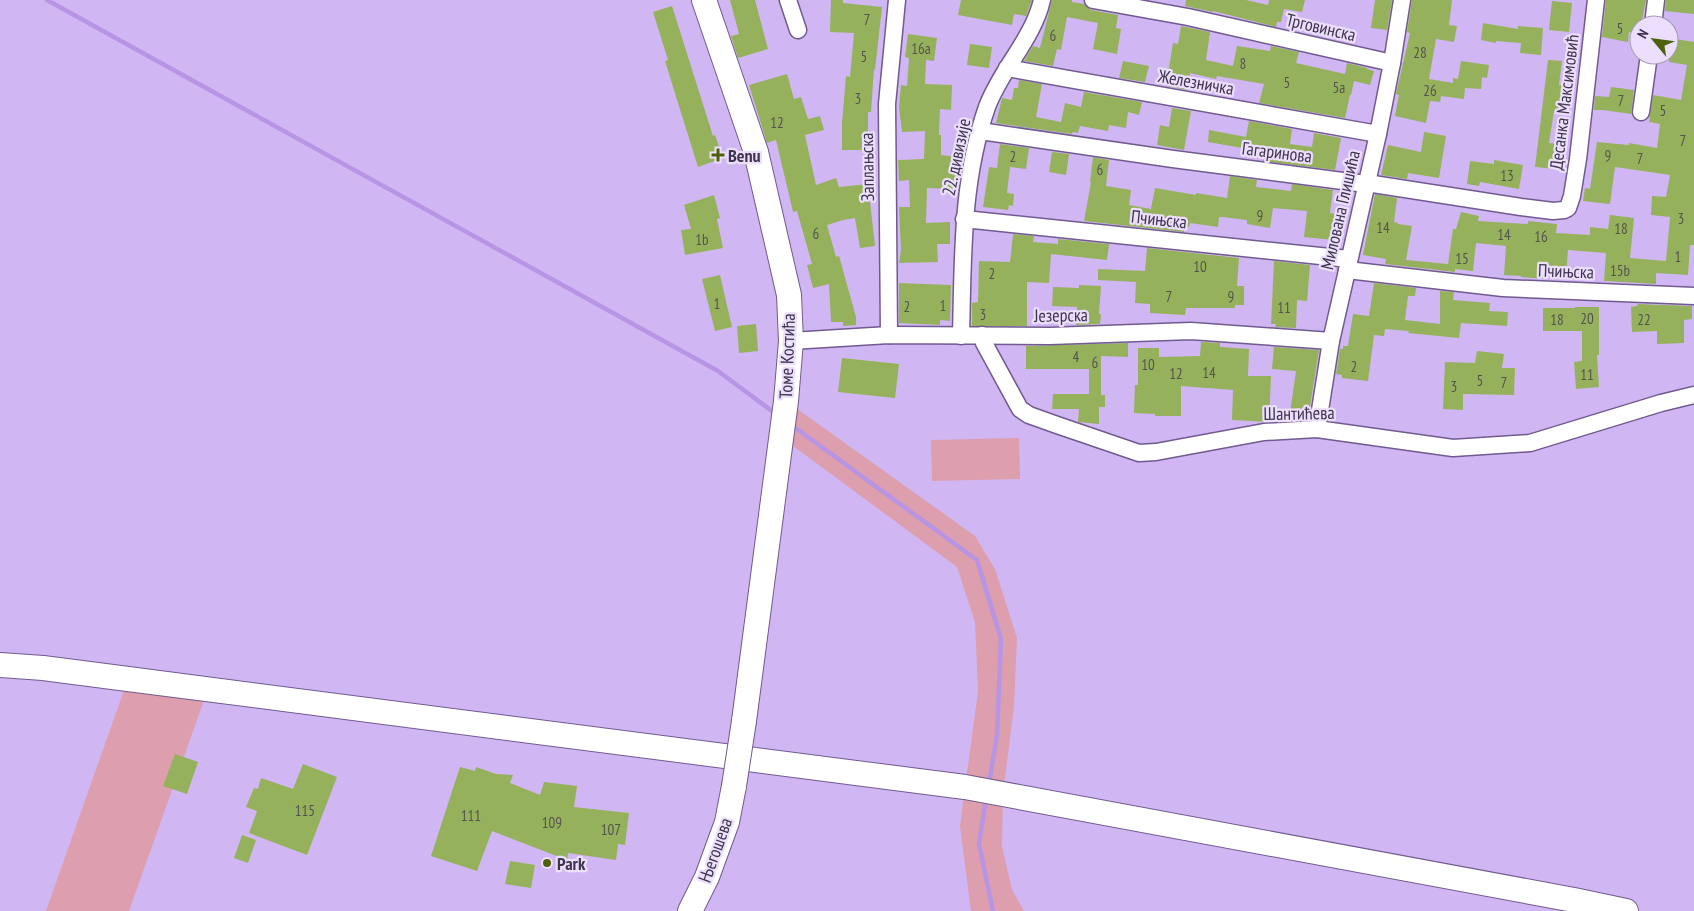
<svg xmlns="http://www.w3.org/2000/svg" width="1694" height="911" viewBox="0 0 1694 911" font-family="'PT Sans Narrow',sans-serif">
<style>
.green{fill:#dd9ead}
.lines{fill:none;stroke-linecap:round;stroke-linejoin:round}
.stream{stroke:#b795e4;stroke-width:4.5}
.building{fill:#96b15b}
.street-casing{stroke:#715a8f;stroke-width:19}
.secondary-casing{stroke:#715a8f;stroke-width:26}
.street{stroke:#fff;stroke-width:16}
.secondary{stroke:#fff;stroke-width:24}
.secondary-bridge-casing{stroke:#715a8f;stroke-width:26;stroke-linecap:butt}
.secondary-bridge{stroke:#fff;stroke-width:24}
.poi-dot{fill:#4d610c;stroke:#ebdffd;stroke-width:2}
.labels{text-anchor:middle;dominant-baseline:central;stroke-width:4.5;stroke-linejoin:round;paint-order:stroke}
.number-label{font-size:15px;fill:#545350}
.street-label{font-size:18px;fill:#3e344c;stroke:#ebdffd}
.poi-label{font-size:18px;font-weight:bold;fill:#3e344c;stroke:#ebdffd;text-anchor:start}
</style>
<rect width="100%" height="100%" fill="#d0b7f3"/>
<g class="green">
<path d="M 786,401 L 975,536 L 995,569 L 1017,638 L 1014,707 L 1003,793 L 1002,846 L 1012,890 L 1024,911 L 971,911 L 960,826 L 978,691 L 975,622 L 957,567 L 781,437 Z"/>
<path d="M 1019,438 L 1020,479 L 932,481 L 931,440 Z"/>
<path d="M 128,679 L 208,689 L 129,911 L 46,911 Z"/>
</g>
<g class="lines">
<g class="stream">
<path d="M 47,0 L 718,371 L 776,414"/>
<path d="M 790,424 L 977,560 L 1001,639 L 997,735 L 989,784"/>
<path d="M 986,799 L 979,844 L 993,911"/>
</g>
</g>
<g class="building">
<path d="M 730,0 L 755,0 L 768,49 L 738,58 L 731,36 L 739,34 Z"/>
<path d="M 831,0 L 843,0 L 843,3 L 882,7 L 875,70 L 874,69 L 871,112 L 868,112 L 868,150 L 842,150 L 842,123 L 846,76 L 850,77 L 854,33 L 830,32 Z"/>
<path d="M 961,0 L 1032,0 L 1026,16 L 1014,14 L 1012,25 L 958,15 Z"/>
<path d="M 1052,0 L 1072,0 L 1072,2 L 1084,4 L 1091,10 L 1118,15 L 1116,28 L 1121,29 L 1117,54 L 1093,49 L 1098,23 L 1067,17 L 1061,50 L 1057,49 L 1053,66 L 1024,61 L 1033,46 L 1040,48 Z"/>
<path d="M 1186,0 L 1246,0 L 1268,5 L 1269,0 L 1305,0 L 1302,12 L 1284,9 L 1281,22 L 1277,22 L 1276,27 L 1213,11 L 1213,12 L 1185,6 Z"/>
<path d="M 1375,0 L 1392,0 L 1387,30 L 1371,28 Z"/>
<path d="M 1412,0 L 1452,0 L 1449,25 L 1457,26 L 1454,42 L 1436,39 L 1429,79 L 1453,83 L 1453,78 L 1458,79 L 1461,61 L 1489,65 L 1487,78 L 1482,77 L 1481,89 L 1465,88 L 1464,99 L 1441,96 L 1440,102 L 1430,101 L 1426,123 L 1395,116 L 1399,95 L 1396,94 L 1410,33 L 1407,32 Z"/>
<path d="M 1606,0 L 1646,0 L 1641,25 L 1639,25 L 1639,34 L 1629,32 L 1628,42 L 1602,37 Z"/>
<path d="M 1666,0 L 1694,0 L 1694,14 L 1665,11 Z"/>
<path d="M 1552,1 L 1572,3 L 1569,32 L 1549,30 Z"/>
<path d="M 672,6 L 713,136 L 715,135 L 723,158 L 698,167 L 665,61 L 668,60 L 653,12 Z"/>
<path d="M 1483,23 L 1518,29 L 1518,26 L 1543,28 L 1541,55 L 1520,53 L 1521,43 L 1496,41 L 1496,43 L 1481,40 Z"/>
<path d="M 1181,26 L 1210,32 L 1206,60 L 1233,66 L 1237,46 L 1270,51 L 1271,46 L 1299,52 L 1296,63 L 1345,74 L 1347,63 L 1367,68 L 1367,69 L 1374,71 L 1370,85 L 1354,81 L 1351,95 L 1350,95 L 1345,118 L 1259,103 L 1264,84 L 1217,76 L 1216,79 L 1190,73 L 1187,90 L 1166,86 L 1173,43 L 1178,44 Z"/>
<path d="M 908,34 L 937,38 L 934,61 L 926,60 L 925,84 L 952,85 L 951,110 L 940,109 L 939,135 L 941,135 L 941,155 L 957,157 L 955,189 L 927,188 L 926,223 L 950,222 L 950,244 L 937,244 L 938,262 L 899,263 L 901,250 L 899,207 L 910,207 L 909,180 L 899,181 L 898,160 L 924,159 L 925,131 L 902,132 L 899,107 L 901,85 L 907,86 L 909,58 L 905,57 Z"/>
<path d="M 1669,38 L 1694,42 L 1694,245 L 1690,245 L 1688,275 L 1656,273 L 1656,284 L 1604,281 L 1606,253 L 1568,250 L 1566,274 L 1547,272 L 1547,279 L 1521,277 L 1521,276 L 1504,275 L 1506,246 L 1476,243 L 1473,271 L 1455,269 L 1455,272 L 1385,264 L 1386,259 L 1363,255 L 1375,194 L 1397,198 L 1394,222 L 1398,223 L 1398,224 L 1412,226 L 1406,260 L 1448,264 L 1453,229 L 1456,229 L 1461,212 L 1479,216 L 1478,221 L 1528,224 L 1528,221 L 1557,224 L 1556,233 L 1590,235 L 1590,227 L 1608,229 L 1610,215 L 1634,218 L 1630,258 L 1666,261 L 1670,217 L 1651,215 L 1652,196 L 1666,197 L 1670,175 L 1615,167 L 1610,204 L 1583,201 L 1585,188 L 1590,189 L 1597,142 L 1629,145 L 1629,143 L 1657,148 L 1660,124 L 1649,122 L 1653,95 L 1681,100 L 1687,65 L 1669,62 Z"/>
<path d="M 970,44 L 992,47 L 989,68 L 967,65 Z"/>
<path d="M 1548,60 L 1562,61 L 1559,85 L 1570,86 L 1567,112 L 1554,111 L 1549,143 L 1558,144 L 1555,169 L 1535,167 Z"/>
<path d="M 1123,61 L 1149,66 L 1145,82 L 1119,78 Z"/>
<path d="M 787,74 L 794,99 L 801,97 L 808,119 L 820,116 L 824,130 L 805,135 L 816,185 L 836,178 L 839,187 L 868,184 L 875,246 L 860,248 L 855,218 L 843,220 L 827,225 L 836,257 L 839,256 L 856,317 L 856,325 L 843,326 L 843,322 L 831,322 L 829,284 L 813,288 L 807,265 L 812,264 L 797,211 L 793,212 L 776,140 L 767,143 L 749,85 Z"/>
<path d="M 1019,80 L 1042,84 L 1036,117 L 1061,122 L 1065,103 L 1081,107 L 1084,92 L 1142,102 L 1139,115 L 1128,112 L 1126,128 L 1109,125 L 1108,131 L 1080,126 L 1078,133 L 1073,132 L 1072,134 L 996,123 L 1002,98 L 1012,100 L 1014,88 L 1018,88 Z"/>
<path d="M 1611,87 L 1634,90 L 1631,114 L 1603,110 L 1594,110 L 1595,96 L 1609,97 Z"/>
<path d="M 1172,108 L 1191,111 L 1184,150 L 1157,145 L 1160,125 L 1169,127 Z"/>
<path d="M 1249,121 L 1292,129 L 1290,144 L 1312,147 L 1314,133 L 1341,138 L 1335,170 L 1263,161 L 1265,152 L 1208,142 L 1209,130 L 1246,137 Z"/>
<path d="M 1424,132 L 1446,136 L 1439,178 L 1408,173 L 1407,179 L 1381,175 L 1388,145 L 1421,152 Z"/>
<path d="M 1000,144 L 1029,148 L 1026,169 L 1010,167 L 1007,193 L 1014,194 L 1013,206 L 1009,205 L 1008,210 L 983,207 L 989,167 L 997,168 Z"/>
<path d="M 1052,152 L 1069,154 L 1066,175 L 1049,172 Z"/>
<path d="M 1093,157 L 1109,160 L 1106,186 L 1131,190 L 1129,205 L 1151,209 L 1155,188 L 1196,195 L 1196,193 L 1227,198 L 1230,176 L 1257,180 L 1256,187 L 1291,191 L 1292,184 L 1333,190 L 1330,213 L 1336,214 L 1333,240 L 1304,237 L 1307,211 L 1273,208 L 1270,228 L 1247,224 L 1247,220 L 1223,217 L 1219,217 L 1218,227 L 1190,223 L 1189,227 L 1184,227 L 1184,232 L 1084,221 L 1091,182 L 1090,182 Z"/>
<path d="M 1494,160 L 1523,165 L 1519,189 L 1480,182 L 1479,186 L 1467,184 L 1470,161 L 1494,164 Z"/>
<path d="M 714,195 L 720,218 L 717,219 L 723,248 L 685,255 L 681,230 L 691,229 L 684,205 Z"/>
<path d="M 1013,234 L 1034,236 L 1033,242 L 1058,244 L 1058,239 L 1109,244 L 1107,260 L 1051,254 L 1049,283 L 1027,282 L 1027,326 L 972,326 L 972,303 L 978,302 L 979,261 L 1010,262 Z"/>
<path d="M 1147,248 L 1239,258 L 1237,286 L 1244,286 L 1244,305 L 1235,305 L 1235,308 L 1186,308 L 1185,315 L 1150,313 L 1150,304 L 1135,303 L 1136,282 L 1098,280 L 1098,269 L 1145,271 Z"/>
<path d="M 1274,261 L 1310,265 L 1307,301 L 1297,300 L 1296,328 L 1275,327 L 1276,324 L 1271,324 Z"/>
<path d="M 720,275 L 732,327 L 715,331 L 702,279 Z"/>
<path d="M 899,283 L 951,285 L 950,321 L 940,320 L 940,325 L 899,323 Z"/>
<path d="M 1374,283 L 1416,288 L 1415,296 L 1408,296 L 1405,320 L 1440,324 L 1440,291 L 1454,292 L 1453,300 L 1490,303 L 1489,311 L 1508,312 L 1507,326 L 1461,323 L 1459,338 L 1408,333 L 1409,331 L 1385,329 L 1384,336 L 1374,335 L 1368,381 L 1342,378 L 1342,375 L 1336,374 L 1340,349 L 1343,349 L 1343,346 L 1348,346 L 1353,314 L 1369,316 Z"/>
<path d="M 1079,285 L 1101,286 L 1099,314 L 1101,314 L 1100,324 L 1076,325 L 1077,307 L 1052,306 L 1053,287 L 1079,288 Z"/>
<path d="M 1638,304 L 1692,306 L 1692,319 L 1684,320 L 1684,343 L 1657,344 L 1657,331 L 1632,332 L 1631,307 L 1637,306 Z"/>
<path d="M 1575,307 L 1599,307 L 1599,355 L 1597,355 L 1599,387 L 1576,389 L 1574,362 L 1582,361 L 1582,331 L 1543,331 L 1543,308 L 1575,308 Z"/>
<path d="M 756,324 L 758,351 L 739,353 L 737,326 Z"/>
<path d="M 1201,342 L 1220,343 L 1220,347 L 1249,349 L 1248,376 L 1271,376 L 1269,422 L 1232,420 L 1233,390 L 1181,386 L 1181,416 L 1155,416 L 1155,414 L 1134,413 L 1135,385 L 1138,385 L 1138,348 L 1159,348 L 1159,357 L 1200,356 Z"/>
<path d="M 1128,343 L 1128,357 L 1101,356 L 1101,395 L 1105,395 L 1105,407 L 1099,407 L 1099,424 L 1078,422 L 1079,409 L 1052,409 L 1053,394 L 1089,394 L 1089,369 L 1026,369 L 1026,346 Z"/>
<path d="M 1274,347 L 1319,350 L 1308,419 L 1289,420 L 1296,371 L 1272,369 Z"/>
<path d="M 1477,351 L 1504,354 L 1502,368 L 1515,368 L 1514,395 L 1463,394 L 1463,410 L 1443,409 L 1445,362 L 1475,363 Z"/>
<path d="M 842,358 L 899,364 L 895,398 L 838,392 Z"/>
<path d="M 175,754 L 198,762 L 187,794 L 163,786 Z"/>
<path d="M 303,764 L 337,777 L 307,855 L 249,833 L 257,811 L 246,807 L 254,788 L 258,789 L 261,778 L 293,789 Z"/>
<path d="M 460,767 L 475,771 L 476,767 L 496,774 L 513,775 L 510,783 L 540,795 L 544,782 L 577,786 L 574,807 L 629,813 L 625,845 L 618,844 L 616,860 L 568,853 L 567,860 L 492,831 L 477,871 L 431,856 Z"/>
<path d="M 242,835 L 256,840 L 248,863 L 234,858 Z"/>
<path d="M 510,861 L 535,865 L 531,888 L 505,884 Z"/>
</g>
<g class="lines">
<g class="street-casing">
<g id="street">
<path d="M 788,0 L 798,30"/>
<path d="M 1093,0 L 1188,17 L 1392,63"/>
<path d="M 1653,25 L 1656,0"/>
<path d="M 1007,68 L 1378,134"/>
<path d="M 1641,112 L 1649,55"/>
<path d="M 980,131 L 1173,159 L 1366,184 L 1373,184 L 1521,207 L 1553,211 L 1564,210 L 1568,208 L 1572,196 L 1578,159 L 1596,0"/>
<path d="M 964,219 L 1349,259"/>
<path d="M 1347,270 L 1503,288 L 1694,296"/>
<path d="M 889,335 L 887,104 L 897,0"/>
<path d="M 982,335 L 984,343 L 1020,409 L 1029,415 L 1057,425 L 1139,453 L 1156,452 L 1264,432 L 1317,429 L 1453,448 L 1530,443 L 1661,403 L 1694,395"/>
<path d="M 961,336 C 963,259 961,181 987,107 C 1001,69 1033,39 1042,0"/>
<path d="M 791,341 L 889,335 L 1050,336 L 1191,331 L 1331,341"/>
<path d="M 1317,429 L 1331,341 L 1378,134 L 1392,63 L 1402,0"/>
</g>
</g>
<g class="secondary-casing">
<g id="secondary">
<path d="M 704,0 L 756,152 L 789,295 L 791,341 L 786,401 L 744,721"/>
<path d="M 0,665 L 43,668 L 128,679 L 965,787 L 1574,900 L 1626,911"/>
<path d="M 690,911 L 707,877 L 727,822 L 734,786"/>
</g>
</g>
<use href="#street" class="street"/>
<use href="#secondary" class="secondary"/>
<g class="secondary-bridge-casing">
<path id="secondary-bridge" d="M 734,786 L 744,721"/>
</g>
<use href="#secondary-bridge" class="secondary-bridge"/>
</g>
<g class="poi-dot">
<path d="M715.5 147.5h5v5h5v5h-5v5h-5v-5h-5v-5h5z"/>
<circle cx="547" cy="863" r="5"/>
</g>
<g class="labels">
<g class="number-label">
<text x="867" y="19">7</text>
<text x="1620" y="28">5</text>
<text x="1053" y="35">6</text>
<text x="921" y="48">16a</text>
<text x="1420" y="52">28</text>
<text x="864" y="56">5</text>
<text x="1243" y="63">8</text>
<text x="1287" y="82">5</text>
<text x="1339" y="87">5a</text>
<text x="1430" y="90">26</text>
<text x="858" y="98">3</text>
<text x="1621" y="100">7</text>
<text x="1663" y="110">5</text>
<text x="777" y="122">12</text>
<text x="1683" y="140">7</text>
<text x="1608" y="155">9</text>
<text x="1013" y="156">2</text>
<text x="1640" y="158">7</text>
<text x="1100" y="169">6</text>
<text x="1507" y="175">13</text>
<text x="1260" y="215">9</text>
<text x="1681" y="218">3</text>
<text x="1383" y="227">14</text>
<text x="1621" y="228">18</text>
<text x="816" y="233">6</text>
<text x="1504" y="234">14</text>
<text x="1541" y="236">16</text>
<text x="702" y="239">1b</text>
<text x="1678" y="256">1</text>
<text x="1462" y="258">15</text>
<text x="1200" y="266">10</text>
<text x="1620" y="270">15b</text>
<text x="992" y="273">2</text>
<text x="1169" y="296">7</text>
<text x="1231" y="296">9</text>
<text x="717" y="303">1</text>
<text x="943" y="305">1</text>
<text x="907" y="306">2</text>
<text x="1284" y="307">11</text>
<text x="983" y="314">3</text>
<text x="1587" y="318">20</text>
<text x="1557" y="319">18</text>
<text x="1644" y="319">22</text>
<text x="1076" y="356">4</text>
<text x="1095" y="362">6</text>
<text x="1148" y="364">10</text>
<text x="1354" y="366">2</text>
<text x="1209" y="372">14</text>
<text x="1176" y="373">12</text>
<text x="1587" y="374">11</text>
<text x="1480" y="380">5</text>
<text x="1504" y="382">7</text>
<text x="1454" y="386">3</text>
<text x="305" y="810">115</text>
<text x="471" y="815">111</text>
<text x="552" y="822">109</text>
<text x="611" y="829">107</text>
</g>
<g class="street-label">
<text transform="translate(1321 27) rotate(13)">Трговинска</text>
<text transform="translate(1196 82) rotate(10)">Железничка</text>
<text transform="translate(1564 102) rotate(-83)">Десанка Максимовић</text>
<text transform="translate(1277 152) rotate(7)">Гагаринова</text>
<text transform="translate(956 157) rotate(-78)">22. дивизије</text>
<text transform="translate(867 167) rotate(-91)">Заплањска</text>
<text transform="translate(1340 210) rotate(-77)">Милована Глишића</text>
<text transform="translate(1159 219) rotate(6)">Пчињска</text>
<text transform="translate(1566 271) rotate(2)">Пчињска</text>
<text transform="translate(1061 315) rotate(-1)">Језерска</text>
<text transform="translate(787 356) rotate(-88)">Томе Костића</text>
<text transform="translate(1299 413) rotate(-1)">Шантићева</text>
<text transform="translate(715 850) rotate(-70)">Његошева</text>
</g>
<g class="poi-label">
<text x="728" y="155">Benu</text>
<text x="557" y="863">Park</text>
</g>
</g>
<g transform="translate(1654 40) rotate(299)"><circle r="24" fill="#ebdffd" stroke="#a69bb6"/>
<path d="M0-4L9 19L0 12L-9 19Z" fill="#4d610c"/>
<text y="-8" font-size="14" font-weight="bold" text-anchor="middle" fill="#3e344c">N</text>
</g>
</svg>
